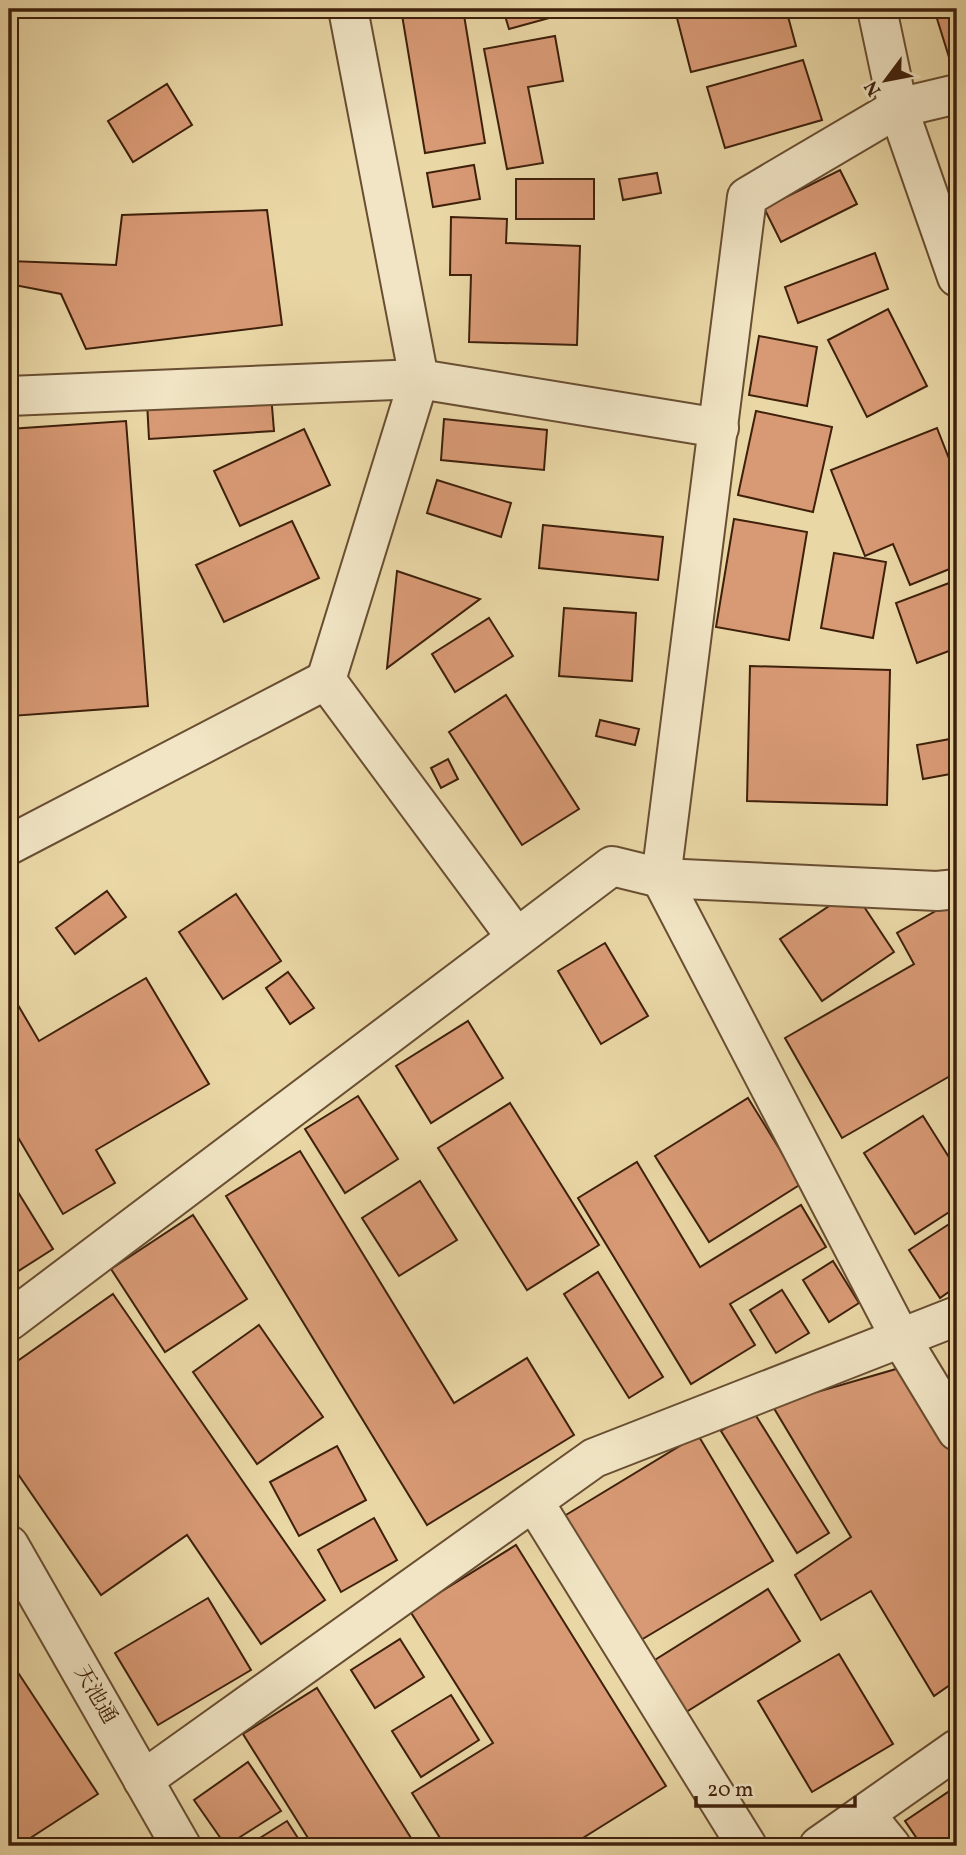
<svg xmlns="http://www.w3.org/2000/svg" width="966" height="1855" viewBox="0 0 966 1855" font-family="Vollkorn,'Noto Serif JP',serif">
<style>
.building{fill:#d89a75;stroke:#3e200b;stroke-width:2}
.lines{fill:none;stroke-linecap:round;stroke-linejoin:round}
.minor-casing{stroke:#694e32;stroke-width:42}
.minor{stroke:#f1e5c5;stroke-width:38}
.labels{text-anchor:middle;dominant-baseline:central;stroke-width:6;stroke-linejoin:round;paint-order:stroke}
.street-label{font-size:21px;fill:#3e200b;stroke:#f1e5c5}
</style>
<rect width="100%" height="100%" fill="#ead7a6"/>
<filter id="stains"><feTurbulence type="fractalNoise" baseFrequency=".00286" numOctaves="4"/><feColorMatrix values="0 0 0 0 .2 0 0 0 0 .09 0 0 0 0 .02 0 0 0 .5 -.17"/></filter>
<radialGradient id="worn" r=".72"><stop offset=".6" stop-color="#630" stop-opacity="0"/><stop offset="1" stop-color="#630" stop-opacity=".3"/></radialGradient>
<g class="building">
<path d="M 401,9 L 463,9 L 485,143 L 425,153 Z"/>
<path d="M 503,9 L 582,9 L 509,29 Z"/>
<path d="M 714,9 L 786,9 L 796,46 L 691,72 L 677,18 Z"/>
<path d="M 934,9 L 957,9 L 957,69 L 953,70 Z"/>
<path d="M 555,36 L 563,81 L 528,87 L 543,163 L 507,169 L 484,49 Z"/>
<path d="M 803,60 L 822,120 L 725,148 L 707,87 Z"/>
<path d="M 167,84 L 192,125 L 133,162 L 108,121 Z"/>
<path d="M 474,165 L 480,199 L 433,207 L 427,173 Z"/>
<path d="M 840,170 L 857,204 L 781,242 L 764,208 Z"/>
<path d="M 657,173 L 661,193 L 623,200 L 619,179 Z"/>
<rect x="516" y="179" width="78" height="40"/>
<path d="M 267,210 L 282,325 L 86,349 L 61,294 L 9,284 L 9,261 L 116,265 L 122,215 Z"/>
<path d="M 451,217 L 507,219 L 506,243 L 580,246 L 577,345 L 469,342 L 471,275 L 450,275 Z"/>
<path d="M 875,253 L 888,289 L 798,323 L 785,287 Z"/>
<path d="M 888,309 L 927,386 L 867,417 L 828,340 Z"/>
<path d="M 759,336 L 817,347 L 807,406 L 749,395 Z"/>
<path d="M 271,394 L 274,431 L 149,439 L 147,402 Z"/>
<path d="M 756,411 L 832,427 L 813,512 L 738,495 Z"/>
<path d="M 444,419 L 547,430 L 544,470 L 441,460 Z"/>
<path d="M 126,421 L 148,706 L 11,716 L 9,685 L 9,429 Z"/>
<path d="M 937,428 L 957,479 L 957,566 L 910,585 L 893,544 L 865,556 L 831,470 Z"/>
<path d="M 304,429 L 330,485 L 240,526 L 214,471 Z"/>
<path d="M 437,480 L 511,503 L 501,537 L 427,513 Z"/>
<path d="M 734,519 L 807,532 L 789,640 L 716,627 Z"/>
<path d="M 292,521 L 319,578 L 224,622 L 196,565 Z"/>
<path d="M 543,525 L 663,537 L 658,580 L 539,568 Z"/>
<path d="M 834,553 L 886,562 L 873,638 L 821,628 Z"/>
<path d="M 397,571 L 480,599 L 387,668 Z"/>
<path d="M 957,580 L 957,648 L 917,663 L 896,603 Z"/>
<path d="M 564,608 L 636,613 L 632,681 L 559,676 Z"/>
<path d="M 489,618 L 513,656 L 455,692 L 432,654 Z"/>
<path d="M 750,666 L 890,670 L 887,805 L 747,801 Z"/>
<path d="M 506,695 L 579,809 L 522,845 L 449,732 Z"/>
<path d="M 600,720 L 639,729 L 635,745 L 596,736 Z"/>
<path d="M 950,739 L 956,773 L 923,779 L 917,745 Z"/>
<path d="M 448,759 L 458,779 L 441,788 L 431,768 Z"/>
<path d="M 853,890 L 894,952 L 822,1001 L 780,939 Z"/>
<path d="M 107,891 L 126,917 L 75,954 L 56,928 Z"/>
<path d="M 236,894 L 281,961 L 223,999 L 179,932 Z"/>
<path d="M 948,904 L 957,920 L 957,1072 L 842,1138 L 785,1038 L 914,964 L 897,933 Z"/>
<path d="M 605,943 L 648,1016 L 601,1044 L 558,971 Z"/>
<path d="M 288,972 L 314,1008 L 290,1024 L 266,988 Z"/>
<path d="M 146,978 L 209,1084 L 96,1150 L 115,1183 L 63,1214 L 9,1122 L 9,1010 L 18,1005 L 39,1041 Z"/>
<path d="M 468,1021 L 503,1078 L 431,1123 L 396,1066 Z"/>
<path d="M 358,1096 L 398,1159 L 345,1193 L 305,1129 Z"/>
<path d="M 748,1098 L 801,1184 L 709,1242 L 655,1156 Z"/>
<path d="M 510,1103 L 599,1245 L 527,1290 L 438,1148 Z"/>
<path d="M 923,1116 L 957,1170 L 957,1207 L 915,1234 L 864,1153 Z"/>
<path d="M 300,1151 L 454,1403 L 527,1358 L 574,1435 L 427,1525 L 226,1196 Z"/>
<path d="M 637,1162 L 700,1267 L 801,1205 L 826,1247 L 730,1304 L 755,1345 L 691,1384 L 578,1198 Z"/>
<path d="M 420,1181 L 457,1240 L 399,1276 L 362,1218 Z"/>
<path d="M 13,1184 L 53,1249 L 9,1277 L 9,1187 Z"/>
<path d="M 193,1215 L 247,1299 L 165,1352 L 111,1269 Z"/>
<path d="M 957,1219 L 957,1286 L 940,1298 L 909,1250 Z"/>
<path d="M 833,1261 L 859,1303 L 829,1322 L 803,1280 Z"/>
<path d="M 598,1272 L 663,1377 L 629,1398 L 564,1294 Z"/>
<path d="M 782,1290 L 809,1333 L 776,1353 L 750,1310 Z"/>
<path d="M 113,1294 L 325,1600 L 261,1644 L 187,1535 L 101,1595 L 9,1461 L 9,1367 Z"/>
<path d="M 259,1325 L 323,1417 L 257,1464 L 193,1372 Z"/>
<path d="M 903,1367 L 957,1453 L 957,1680 L 934,1696 L 871,1591 L 821,1620 L 795,1575 L 851,1537 L 772,1405 Z"/>
<path d="M 753,1411 L 829,1533 L 797,1553 L 721,1431 Z"/>
<path d="M 698,1435 L 773,1561 L 631,1646 L 556,1521 Z"/>
<path d="M 337,1446 L 366,1500 L 299,1536 L 270,1482 Z"/>
<path d="M 374,1518 L 397,1560 L 341,1592 L 318,1550 Z"/>
<path d="M 516,1545 L 666,1786 L 570,1846 L 445,1846 L 412,1793 L 493,1743 L 410,1611 Z"/>
<path d="M 768,1589 L 800,1641 L 675,1719 L 642,1668 Z"/>
<path d="M 208,1598 L 251,1670 L 158,1725 L 115,1653 Z"/>
<path d="M 400,1639 L 424,1677 L 375,1708 L 351,1670 Z"/>
<path d="M 839,1654 L 893,1744 L 812,1792 L 758,1701 Z"/>
<path d="M 15,1668 L 98,1794 L 18,1846 L 9,1846 L 9,1672 Z"/>
<path d="M 317,1688 L 416,1846 L 313,1846 L 243,1734 Z"/>
<path d="M 451,1695 L 479,1740 L 421,1777 L 392,1731 Z"/>
<path d="M 248,1762 L 281,1811 L 226,1846 L 194,1800 Z"/>
<path d="M 957,1786 L 957,1846 L 922,1846 L 905,1821 Z"/>
<path d="M 287,1821 L 303,1846 L 247,1846 Z"/>
</g>
<g class="lines">
<g class="minor-casing">
<g id="minor">
<path d="M 877,9 L 898,108 L 957,277"/>
<path d="M 957,94 L 898,108 L 747,197 L 661,878 L 900,1337 L 957,1431"/>
<path d="M 9,396 L 419,379 L 719,428"/>
<path d="M 326,680 L 419,379 L 348,9"/>
<path d="M 9,845 L 326,680 L 516,937"/>
<path d="M 9,1321 L 612,866 L 661,878 L 937,891 L 957,889"/>
<path d="M 534,1502 L 747,1846"/>
<path d="M 9,1545 L 181,1846"/>
<path d="M 143,1780 L 594,1458 L 957,1316"/>
<path d="M 865,1814 L 891,1846"/>
<path d="M 819,1846 L 957,1749"/>
</g>
</g>
<use href="#minor" class="minor"/>
</g>
<g class="labels">
<g class="street-label">
<text transform="translate(95 1695) rotate(60)">天池通</text>
</g>
</g>
<rect width="966" height="1855" fill="none" stroke="#ead7a6" stroke-width="35"/>
<rect x="10" y="10" width="945" height="1834" fill="none" stroke="#3e200b" stroke-width="3.5"/>
<rect x="18" y="18" width="931" height="1820" fill="none" stroke="#3e200b" stroke-width="2"/>
<g transform="translate(886 80) rotate(238)" stroke="#f1e5c5" stroke-width="5" paint-order="stroke">
<path d="M0-5L12 26L0 18L-12 26Z" fill="#3e200b"/>
<text y="-10" font-size="19" font-weight="bold" text-anchor="middle" fill="#3e200b">N</text>
</g>
<path d="M696 1796v10h159v-10" fill="none" stroke="#3e200b" stroke-width="3.5"/>
<text x="707" y="1796" font-size="21" fill="#3e200b" stroke="#f1e5c5" stroke-width="5" paint-order="stroke">20 m</text>
<rect width="100%" height="100%" filter="url(#stains)"/>
<rect width="100%" height="100%" fill="url(#worn)"/>
</svg>
